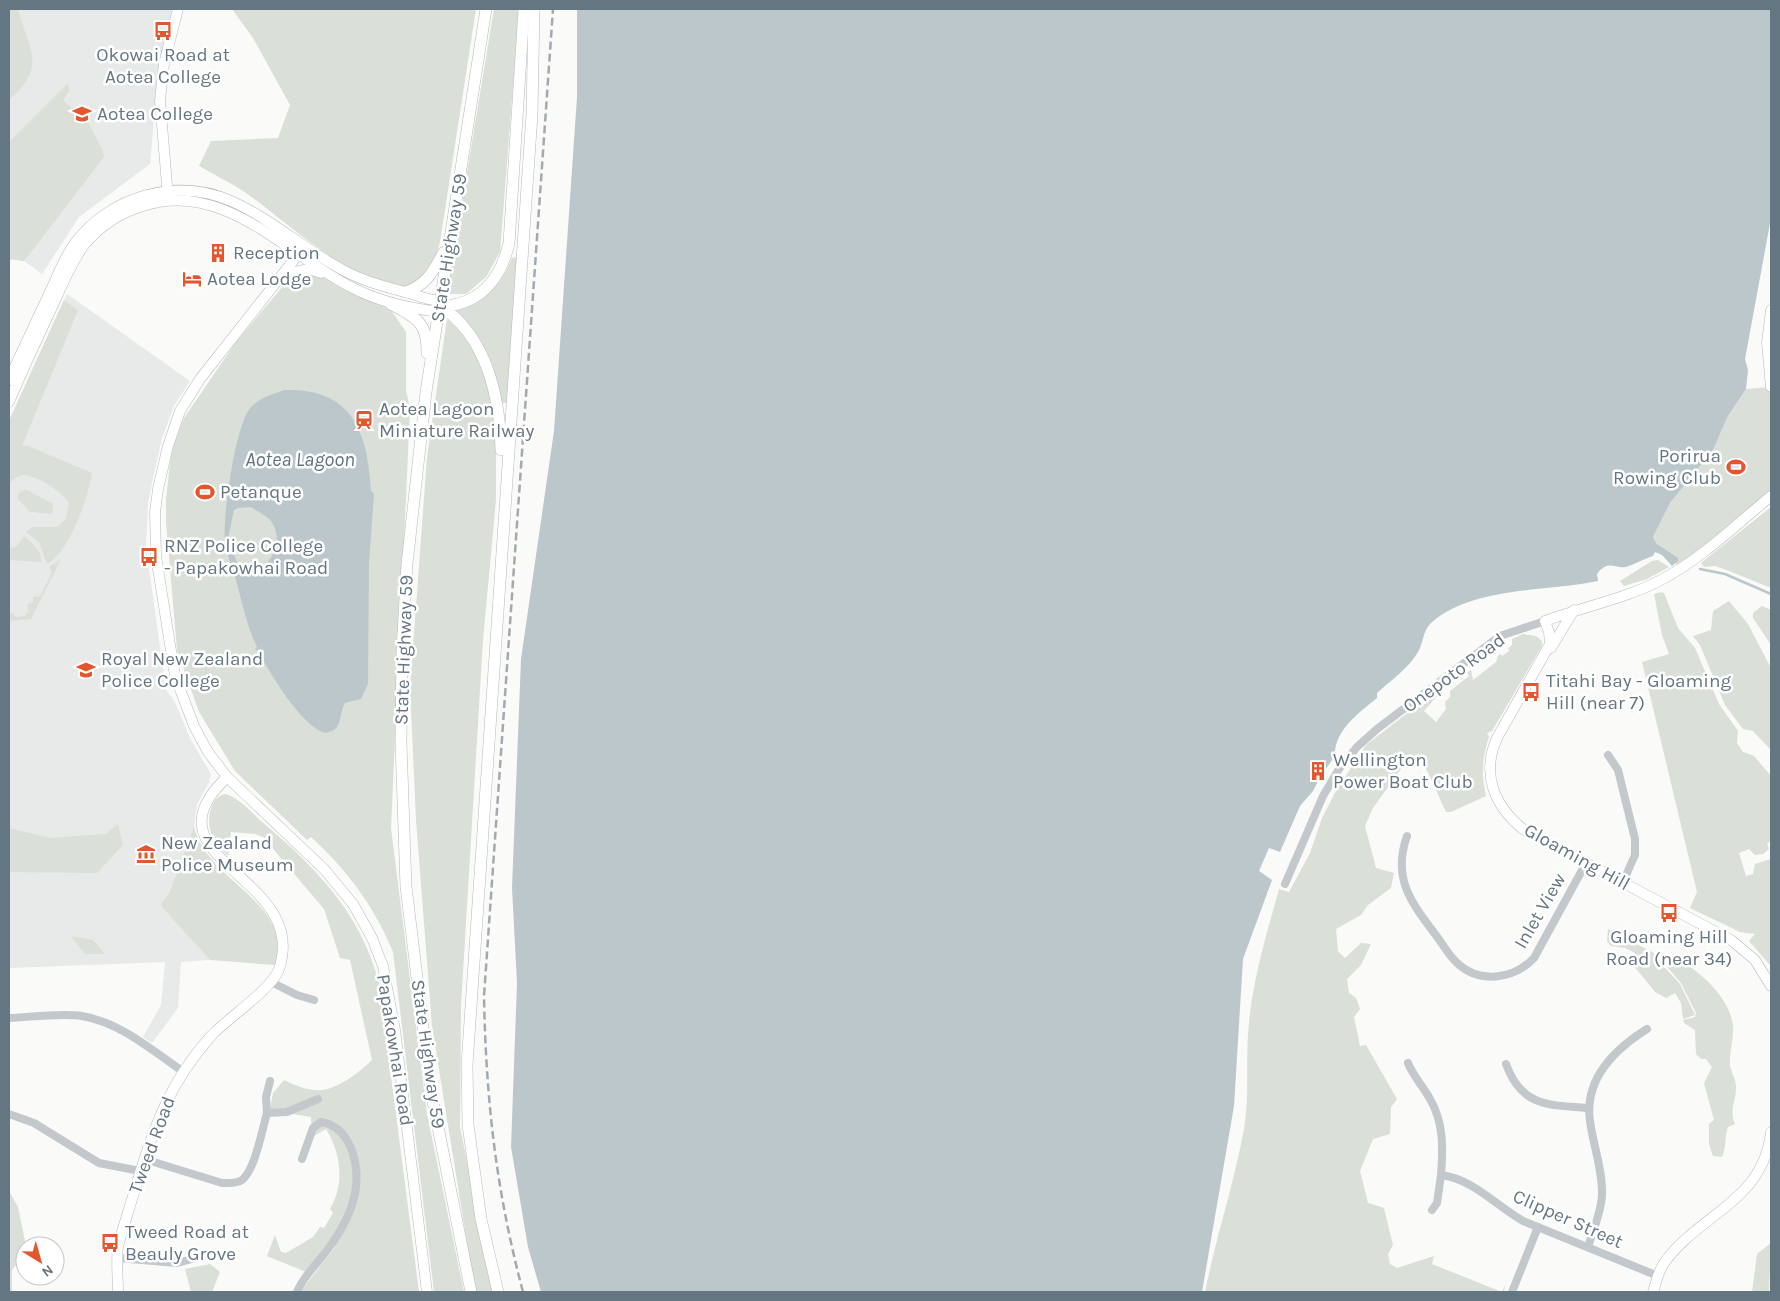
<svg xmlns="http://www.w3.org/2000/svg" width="1780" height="1301" viewBox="0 0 1780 1301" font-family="Karla,sans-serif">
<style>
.built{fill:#e8e9e9}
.green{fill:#dadfd7}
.water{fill:#bbc7cb;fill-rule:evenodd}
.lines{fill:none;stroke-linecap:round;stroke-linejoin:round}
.stream{stroke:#bbc7cb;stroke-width:2.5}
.secondary-casing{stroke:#b3babf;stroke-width:11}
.primary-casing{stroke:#b5babe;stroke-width:12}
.street{stroke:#c3c8cc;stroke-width:8}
.secondary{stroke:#fff;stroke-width:10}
.primary{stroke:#fff;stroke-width:11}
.rail{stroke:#a2aab0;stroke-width:2.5;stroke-dasharray:8 4;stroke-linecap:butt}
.labels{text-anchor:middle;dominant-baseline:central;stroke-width:5;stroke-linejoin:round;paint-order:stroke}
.poi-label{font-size:19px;fill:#657683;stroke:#fff;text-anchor:start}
.street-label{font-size:19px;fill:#657683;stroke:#fff}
.water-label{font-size:20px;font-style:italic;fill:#60757c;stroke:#fff}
</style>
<rect width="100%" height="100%" fill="#fafaf8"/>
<g class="built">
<path d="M 9,9 L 174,9 L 159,64 L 150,164 L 79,217 L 42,274 L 24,261 L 9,259 Z"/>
<path d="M 67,294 L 190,381 L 174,406 L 162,438 L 148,502 L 146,547 L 166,690 L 174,700 L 191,740 L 211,774 L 209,783 L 197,804 L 194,826 L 169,895 L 160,905 L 210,960 L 181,962 L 178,1008 L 152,1043 L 143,1037 L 161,1005 L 165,962 L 9,968 L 9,420 Z"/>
</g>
<g class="green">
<path d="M 9,9 L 18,9 C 29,51 48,66 9,100 Z"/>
<path d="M 232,9 L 476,9 L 440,242 L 432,270 C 425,275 415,285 406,286 C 356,289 285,220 246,193 C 231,183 215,175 199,166 L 211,141 L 278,138 L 290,105 L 253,38 Z"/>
<path d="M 494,9 L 519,9 L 500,252 L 486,277 L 466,294 L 447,294 Z"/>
<path d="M 68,83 L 69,91 L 63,100 L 73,109 L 81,109 L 103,151 L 104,157 L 24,261 L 9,259 L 9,142 Z"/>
<path d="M 517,257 L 508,403 L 502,403 L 492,363 L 456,311 C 487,296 499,291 512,258 Z"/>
<path d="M 316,273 L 391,310 L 406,332 L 406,390 L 410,409 L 391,828 L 427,1114 L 464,1292 L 434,1292 L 393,952 C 374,906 348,871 311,837 L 307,840 L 235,771 L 199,712 L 177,650 L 166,522 L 166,500 L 171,453 L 184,418 L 236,342 L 289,279 L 296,274 Z"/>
<path d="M 64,300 L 78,310 L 22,446 L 28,446 L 92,473 C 88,498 70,551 47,564 L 39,542 L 26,532 L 33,527 L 58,527 L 66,518 L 69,504 C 66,493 34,474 23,475 C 17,476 13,479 9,483 L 9,421 Z"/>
<path d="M 447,319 L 470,341 L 481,366 L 491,394 L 496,428 L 496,500 L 483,640 L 461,1006 L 460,1127 L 493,1292 L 475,1292 L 432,1026 L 416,820 L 410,688 L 427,457 Z"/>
<path d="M 1771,387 L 1771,496 L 1680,569 C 1673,557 1660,550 1653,537 L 1670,503 L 1713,450 L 1728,416 L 1746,389 Z"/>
<path d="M 25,489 L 53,504 L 52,514 L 30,512 L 17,498 L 19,493 Z"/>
<path d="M 1771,507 L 1771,588 L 1729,571 L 1715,566 L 1704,567 L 1701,563 Z"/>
<path d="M 24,536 C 32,543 42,550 41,562 L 9,560 L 9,549 L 17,546 Z"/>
<path d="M 61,559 L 31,619 L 9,621 L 9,614 L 14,613 L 15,617 L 26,616 L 26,613 L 29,613 L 27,604 L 33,602 L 33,597 L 40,596 L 52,572 L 49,567 Z"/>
<path d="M 1658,560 L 1669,567 L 1647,579 L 1624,586 L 1620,581 L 1652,561 Z"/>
<path d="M 1661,592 L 1664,593 L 1678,628 L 1695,648 L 1719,704 L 1738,731 L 1737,743 L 1743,752 L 1754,756 L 1771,776 L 1771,840 L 1767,844 L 1769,849 L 1763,854 L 1755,855 L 1749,849 L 1739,853 L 1746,876 L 1753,874 L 1755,864 L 1771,859 L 1770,965 L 1749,941 L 1755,934 L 1740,932 L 1690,908 L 1697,892 L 1642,662 L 1669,654 L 1662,635 L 1654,594 Z"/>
<path d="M 1729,601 L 1748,624 L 1771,668 L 1771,757 L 1770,749 L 1753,731 L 1743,729 L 1725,705 L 1700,645 L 1693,636 L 1711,630 L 1713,611 Z"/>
<path d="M 1762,606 L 1771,610 L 1771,645 L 1753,618 L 1753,613 Z"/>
<path d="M 1523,634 L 1536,636 L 1542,641 L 1542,646 L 1492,731 L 1487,733 L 1489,737 C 1482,758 1481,774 1486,796 L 1451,812 L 1446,812 L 1423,762 L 1403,766 L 1373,808 L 1365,826 L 1376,868 L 1394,873 L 1391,888 L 1368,905 L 1361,915 L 1336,929 L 1338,951 L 1345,958 L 1361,943 L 1371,944 L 1361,965 L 1347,979 L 1349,993 L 1356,998 L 1360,1009 L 1354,1017 L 1360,1046 L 1366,1045 L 1397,1099 L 1391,1107 L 1390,1134 L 1373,1139 L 1360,1171 L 1368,1203 L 1384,1208 L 1393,1245 L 1388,1254 L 1390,1264 L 1397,1268 L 1434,1256 L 1432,1264 L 1502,1292 L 1505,1285 L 1504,1292 L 1205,1292 C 1216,1237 1234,1184 1244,1129 C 1250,1094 1245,1059 1249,1023 C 1253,978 1267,933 1279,889 L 1289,892 L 1310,853 L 1322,818 L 1336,791 L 1366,745 L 1436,691 L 1438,695 L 1424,711 L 1436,722 L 1446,709 L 1445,702 L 1450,697 L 1450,691 L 1469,676 L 1467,673 L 1471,670 L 1473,680 L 1496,662 L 1498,656 L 1500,654 L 1502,656 L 1509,651 L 1508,648 L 1512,645 L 1512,639 Z"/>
<path d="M 224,794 C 238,796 251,812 261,821 C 315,867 360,911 379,983 L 419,1292 L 300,1292 L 335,1247 L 329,1242 L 306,1272 L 267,1256 L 275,1235 L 281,1252 L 286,1253 L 313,1237 L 320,1227 L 324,1228 L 333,1213 L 330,1209 C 345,1184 341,1153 326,1129 L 312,1137 L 311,1117 L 270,1110 L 273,1093 L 284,1080 C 295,1085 309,1092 322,1090 C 339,1088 360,1072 372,1060 L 350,960 L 340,958 L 324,909 L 263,837 L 255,834 L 231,832 L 228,856 C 223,851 218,846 214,840 C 206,827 207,800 224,794 Z"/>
<path d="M 118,824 L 123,845 L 97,873 L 9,872 L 9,828 L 50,838 L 106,834 Z"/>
<path d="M 194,826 C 204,880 296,903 275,965 L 210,960 L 160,905 L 169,894 Z"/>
<path d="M 1608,929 L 1654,953 L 1654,956 L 1680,984 L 1695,1015 L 1683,1019 L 1681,1003 L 1675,993 L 1666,998 L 1655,992 L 1634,966 L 1635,953 L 1625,948 L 1611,946 L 1607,941 Z"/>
<path d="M 71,936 L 93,940 L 105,954 L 85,954 Z"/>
<path d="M 1657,955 L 1676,965 L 1679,960 C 1702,973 1730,998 1733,1026 C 1734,1039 1729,1052 1730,1065 C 1731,1072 1736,1079 1736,1087 C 1736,1101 1729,1110 1735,1124 L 1728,1127 C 1724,1138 1727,1146 1722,1157 L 1713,1156 L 1709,1144 L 1709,1124 L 1714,1120 L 1704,1083 L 1712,1067 L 1706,1059 L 1701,1059 L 1696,1054 L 1695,1030 L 1684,1023 L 1683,1020 L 1695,1017 L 1696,1013 L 1681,983 Z"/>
<path d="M 9,1191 L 18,1207 L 26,1246 L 25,1254 L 12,1270 L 12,1292 L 9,1292 Z"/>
<path d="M 1771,1243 L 1769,1292 L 1752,1292 L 1757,1254 Z"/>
<path d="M 210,1264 L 220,1272 L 212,1292 L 191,1292 L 185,1269 Z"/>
</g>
<g class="water">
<path d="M 577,9 L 1771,9 L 1771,218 L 1745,359 L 1748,370 L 1746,389 L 1728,416 L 1713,450 L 1670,503 L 1653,537 L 1657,544 L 1678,558 L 1678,561 L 1672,566 L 1662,555 L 1655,552 L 1653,556 C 1644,559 1635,564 1626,567 C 1615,569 1608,559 1597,574 L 1598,581 C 1547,592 1470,586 1430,624 C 1423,631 1423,644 1418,652 C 1409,668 1390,681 1377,693 L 1377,698 C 1359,713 1334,730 1335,756 L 1320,777 L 1313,791 L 1300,806 L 1280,852 L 1269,848 L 1259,871 L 1272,880 L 1243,959 L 1234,1106 L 1202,1292 L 541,1292 L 528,1247 L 511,1147 L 517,983 L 512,888 L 521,659 L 554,431 L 577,97 Z"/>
<path d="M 285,390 C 353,388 368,433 371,491 L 374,494 L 369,563 L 368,684 L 361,699 L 345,703 C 338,715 344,730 325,733 C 301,726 270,673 258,651 L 255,649 L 257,647 C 246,624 242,601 235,577 C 232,566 227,555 225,544 C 222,520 235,424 251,407 C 261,397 273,394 285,390 ZM 251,507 C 257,511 266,515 271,521 C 286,541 270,571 246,575 L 238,565 L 228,539 L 234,510 L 238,508 Z"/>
</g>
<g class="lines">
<path class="stream" d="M 1700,569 L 1725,574 L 1771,594"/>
<g class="secondary-casing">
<g id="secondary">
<path d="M 168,197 L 160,101 L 164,64 L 178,9"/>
<path d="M 304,247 L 200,379 L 180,411 L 168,446 L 158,489 L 155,512 L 156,556 L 175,676 L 194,726 L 208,752 L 227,777 L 324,869 L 353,904 L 372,938 L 383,966 L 395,1030 L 427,1292"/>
<path d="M 282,279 C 295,271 306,266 321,273"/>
<path d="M 1771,310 L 1767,343 L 1771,387"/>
<path d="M 9,380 C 22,351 36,322 49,294 C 57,277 64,258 75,243 C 110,196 177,177 231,201 C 270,218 304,249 341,269 C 362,281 383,286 405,292 C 415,294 424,299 434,300 L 440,306 L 432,311 C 404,307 378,301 353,288 C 286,255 224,179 143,206 C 119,213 100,226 84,245 C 71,263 62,285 53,305 C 38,337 23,369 9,402"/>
<path d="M 1771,496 C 1736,525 1701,559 1661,580 C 1625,599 1582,607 1545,621 L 1549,632 L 1550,644 L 1497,738 C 1481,774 1494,806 1524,830 L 1731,940 L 1755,960 L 1771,986"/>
<path d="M 1551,648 L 1574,610"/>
<path d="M 118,1292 C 118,1278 116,1261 118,1247 C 122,1230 128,1213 133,1196 C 151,1134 168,1083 212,1035 C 229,1017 272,989 279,969 C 307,886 176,865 206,804 C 211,793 219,785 227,777"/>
<path d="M 1653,1292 C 1656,1283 1658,1272 1664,1263 C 1700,1213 1763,1202 1771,1132"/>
</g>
</g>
<g class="primary-casing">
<g id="primary">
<path d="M 406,292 C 428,284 433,271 444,252"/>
<path d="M 391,304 C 416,317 428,323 427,353"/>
<path d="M 440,306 C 479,306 501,279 509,243 L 524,9"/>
<path d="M 440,306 C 487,336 500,398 501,450"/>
<path d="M 471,1292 L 431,1092 L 406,887 L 401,743 L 402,651 L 407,564 L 426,392 L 486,9"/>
<path d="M 498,1292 L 481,1219 L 468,1125 L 467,1065 L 532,114 L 534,9"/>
</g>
</g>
<g class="street">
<path d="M 1608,755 L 1618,770 L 1635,839 L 1635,855 L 1623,882"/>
<path d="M 1407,836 C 1392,878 1411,902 1435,934 C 1442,943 1448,954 1456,962 C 1479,984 1513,980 1534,958 L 1586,863"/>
<path d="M 1285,884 L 1323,796 L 1339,769 L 1357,747 L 1377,729 L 1500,636 L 1545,621"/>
<path d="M 273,983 L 297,995 L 314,1000"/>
<path d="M 9,1018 C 32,1017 59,1013 82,1016 C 119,1022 152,1050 182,1071"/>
<path d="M 1408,1063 C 1413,1076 1423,1086 1430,1099 C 1444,1123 1443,1148 1441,1175 C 1473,1179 1495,1205 1523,1221 L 1658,1276"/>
<path d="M 1506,1064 C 1522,1108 1550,1105 1589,1108"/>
<path d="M 267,1113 L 266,1097 L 270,1081"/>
<path d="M 9,1114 L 34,1123 L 99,1163 L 140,1171"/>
<path d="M 144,1159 L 222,1183 C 229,1183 236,1184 242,1180 C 255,1170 262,1130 267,1113 L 287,1112 L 318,1099"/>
<path d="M 1432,1210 L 1437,1203 L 1441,1175"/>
<path d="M 1588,1247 C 1593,1230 1601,1213 1602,1196 C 1603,1170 1593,1145 1590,1121 C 1584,1079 1615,1049 1647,1029"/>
<path d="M 118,1258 L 177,1263 L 196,1258"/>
<path d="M 297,1292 C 302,1279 312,1269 321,1258 C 346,1227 367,1189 351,1148 C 345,1134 335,1124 321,1122 L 313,1128 L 302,1159"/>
<path d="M 1512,1292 L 1538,1227"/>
</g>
<use href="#secondary" class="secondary"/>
<use href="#primary" class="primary"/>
<path class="rail" d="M 523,1292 C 496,1190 486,1101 484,996 L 553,9"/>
</g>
<defs>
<g id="bus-bare" transform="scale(1.5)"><path d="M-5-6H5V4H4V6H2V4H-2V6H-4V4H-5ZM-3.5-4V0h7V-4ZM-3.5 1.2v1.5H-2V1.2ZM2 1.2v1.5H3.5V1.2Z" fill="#e4572e" stroke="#fff" stroke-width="2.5" paint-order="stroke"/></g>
<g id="school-bare" transform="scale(1.5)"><path d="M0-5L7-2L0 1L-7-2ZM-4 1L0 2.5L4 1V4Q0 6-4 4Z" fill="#e4572e" stroke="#fff" stroke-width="2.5" paint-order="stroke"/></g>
<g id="building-bare" transform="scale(1.5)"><path d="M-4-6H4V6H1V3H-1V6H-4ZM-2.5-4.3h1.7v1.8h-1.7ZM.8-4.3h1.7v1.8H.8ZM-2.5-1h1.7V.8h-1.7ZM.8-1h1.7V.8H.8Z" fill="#e4572e" stroke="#fff" stroke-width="2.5" paint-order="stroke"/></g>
<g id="hotel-bare" transform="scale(1.5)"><path d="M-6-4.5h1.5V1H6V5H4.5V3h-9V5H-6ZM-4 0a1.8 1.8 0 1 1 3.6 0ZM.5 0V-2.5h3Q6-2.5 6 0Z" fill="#e4572e" stroke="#fff" stroke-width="2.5" paint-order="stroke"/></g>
<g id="station-bare" transform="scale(1.5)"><path d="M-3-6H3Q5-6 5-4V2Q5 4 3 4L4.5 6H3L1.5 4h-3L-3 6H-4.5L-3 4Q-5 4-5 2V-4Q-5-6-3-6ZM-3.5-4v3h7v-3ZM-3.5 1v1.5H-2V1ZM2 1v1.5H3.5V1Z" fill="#e4572e" stroke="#fff" stroke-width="2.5" paint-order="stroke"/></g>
<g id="stadium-bare" transform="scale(1.5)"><path d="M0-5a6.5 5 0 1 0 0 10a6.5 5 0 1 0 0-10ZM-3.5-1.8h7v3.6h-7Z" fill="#e4572e" stroke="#fff" stroke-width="2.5" paint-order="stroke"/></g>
<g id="university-bare" transform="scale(1.5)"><path d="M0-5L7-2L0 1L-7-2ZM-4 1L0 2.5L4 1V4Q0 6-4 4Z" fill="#e4572e" stroke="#fff" stroke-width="2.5" paint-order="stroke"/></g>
<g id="museum-bare" transform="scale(1.5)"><path d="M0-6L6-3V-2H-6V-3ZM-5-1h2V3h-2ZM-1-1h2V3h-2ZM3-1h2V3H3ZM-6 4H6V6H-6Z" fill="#e4572e" stroke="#fff" stroke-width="2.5" paint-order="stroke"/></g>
</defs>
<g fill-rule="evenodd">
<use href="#bus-bare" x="163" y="31"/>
<use href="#school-bare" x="82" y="114"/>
<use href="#building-bare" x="218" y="253"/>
<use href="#hotel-bare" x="192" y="279"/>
<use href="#station-bare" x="364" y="420"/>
<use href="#stadium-bare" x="1736" y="467"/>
<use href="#stadium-bare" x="205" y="492"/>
<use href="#bus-bare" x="149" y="557"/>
<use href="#university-bare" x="86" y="670"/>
<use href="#bus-bare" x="1531" y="692"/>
<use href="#building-bare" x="1318" y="771"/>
<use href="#museum-bare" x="146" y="854"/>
<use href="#bus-bare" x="1669" y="913"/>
<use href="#bus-bare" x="110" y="1243"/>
</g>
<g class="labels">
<g class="poi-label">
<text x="163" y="55" text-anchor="middle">Okowai Road at<tspan x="163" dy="22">Aotea College</tspan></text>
<text x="97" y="114">Aotea College</text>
<text x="233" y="253">Reception</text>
<text x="207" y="279">Aotea Lodge</text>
<text x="379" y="409">Aotea Lagoon<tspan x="379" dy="22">Miniature Railway</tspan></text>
<text x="1721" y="456" text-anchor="end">Porirua<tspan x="1721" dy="22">Rowing Club</tspan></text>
<text x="220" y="492">Petanque</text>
<text x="164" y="546">RNZ Police College<tspan x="164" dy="22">- Papakowhai Road</tspan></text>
<text x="101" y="659">Royal New Zealand<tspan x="101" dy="22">Police College</tspan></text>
<text x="1546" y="681">Titahi Bay - Gloaming<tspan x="1546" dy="22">Hill (near 7)</tspan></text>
<text x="1333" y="760">Wellington<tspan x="1333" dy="22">Power Boat Club</tspan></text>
<text x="161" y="843">New Zealand<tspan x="161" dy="22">Police Museum</tspan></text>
<text x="1669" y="937" text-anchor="middle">Gloaming Hill<tspan x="1669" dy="22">Road (near 34)</tspan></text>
<text x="125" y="1232">Tweed Road at<tspan x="125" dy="22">Beauly Grove</tspan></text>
</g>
<g class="street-label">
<text transform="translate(449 248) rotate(-81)">State Highway 59</text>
<text transform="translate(404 650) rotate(-88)">State Highway 59</text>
<text transform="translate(1454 673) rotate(-36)">Onepoto Road</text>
<text transform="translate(1577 857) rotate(29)">Gloaming Hill</text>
<text transform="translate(1540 911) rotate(-60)">Inlet View</text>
<text transform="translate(395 1050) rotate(81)">Papakowhai Road</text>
<text transform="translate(428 1054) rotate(82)">State Highway 59</text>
<text transform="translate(152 1145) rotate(-70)">Tweed Road</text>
<text transform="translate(1568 1219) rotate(24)">Clipper Street</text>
</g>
<g class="water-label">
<text x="300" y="459">Aotea Lagoon</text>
</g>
</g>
<rect width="1780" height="1301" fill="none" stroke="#657683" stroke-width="20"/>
<g transform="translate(40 1261) rotate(143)"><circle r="24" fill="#ffffff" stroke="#c1c8cd"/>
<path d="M0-4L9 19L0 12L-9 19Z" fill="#e4572e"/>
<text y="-8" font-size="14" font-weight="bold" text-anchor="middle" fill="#657683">N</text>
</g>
</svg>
